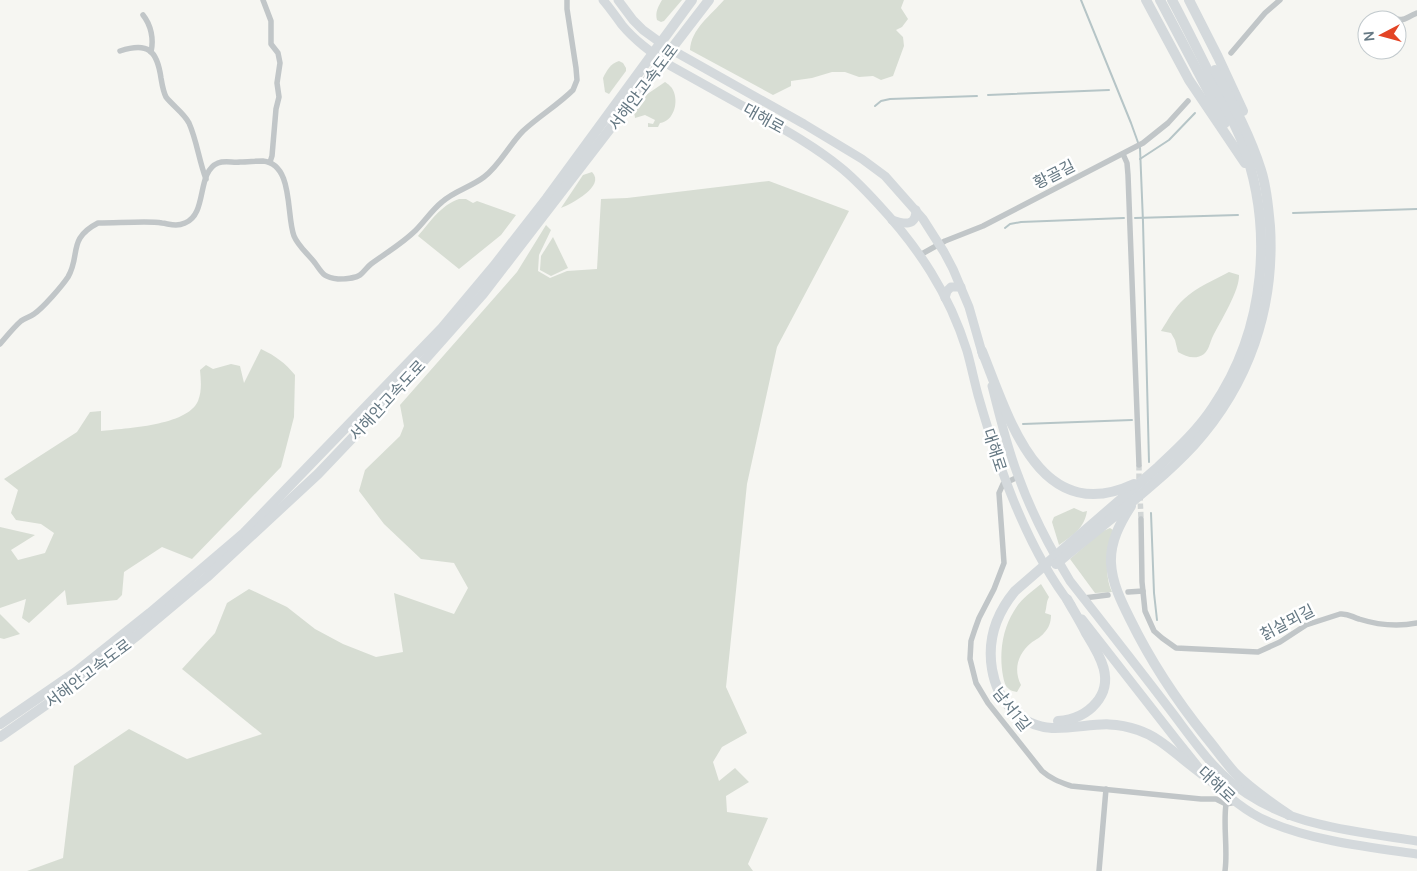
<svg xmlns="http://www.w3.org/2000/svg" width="1417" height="871" viewBox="0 0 1417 871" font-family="Manrope,'Noto Sans KR',sans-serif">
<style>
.green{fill:#d7ddd3}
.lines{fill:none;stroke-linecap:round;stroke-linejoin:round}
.stream{stroke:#b6c5c7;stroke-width:2}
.minor-tunnel{stroke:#d2d6d6;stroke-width:5.5;stroke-dasharray:5.5 3;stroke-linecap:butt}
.minor{stroke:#c1c6c8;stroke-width:5.5}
.trunk{stroke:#d4d9dc;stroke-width:9}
.motorway{stroke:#d4d9dc;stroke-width:10}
.labels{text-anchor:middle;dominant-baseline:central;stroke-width:5;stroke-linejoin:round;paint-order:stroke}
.street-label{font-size:16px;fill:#657883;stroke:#fff}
</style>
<rect width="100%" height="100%" fill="#f6f6f2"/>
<g class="green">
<path d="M 662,0 L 682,0 L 664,21 L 661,22 L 657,20 C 655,12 658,7 662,0 Z"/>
<path d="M 724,0 L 904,0 L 901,8 L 908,19 L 902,27 L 896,30 L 903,37 L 904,46 L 893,76 L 881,80 L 873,76 L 859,77 L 845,72 L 832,72 L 812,78 L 791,81 L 791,86 L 773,95 L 690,50 C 691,29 711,15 724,0 Z"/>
<path d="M 619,61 L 623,63 L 626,68 L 626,71 L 609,94 L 605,92 L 603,78 C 607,70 610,64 619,61 Z"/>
<path d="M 665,82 C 668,84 672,87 673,90 C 679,102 674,121 660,123 L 658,127 L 648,127 L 648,123 L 653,124 L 655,120 L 645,115 L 635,118 L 634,111 L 643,97 Z"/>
<path d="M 592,172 C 606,186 571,204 561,208 L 583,175 Z"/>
<path d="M 769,181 L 849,211 L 777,347 L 747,484 L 726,687 L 747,733 L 722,747 L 713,762 L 719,781 L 735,768 L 749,782 L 726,796 L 727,812 L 768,818 L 748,864 L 753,871 L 27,871 L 63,858 L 74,766 L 129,729 L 187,759 L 262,734 L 182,669 L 215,633 L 227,603 L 249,589 L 287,607 L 315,629 L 343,644 L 376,657 L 403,652 L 394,593 L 454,614 L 468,588 L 454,563 L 421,559 L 384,524 L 359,491 L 365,470 L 400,436 L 404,426 L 400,405 L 517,272 L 546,225 L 551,230 L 539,255 L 538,271 L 550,278 L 567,271 L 597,269 L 601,199 L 627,198 Z"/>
<path d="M 459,199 L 466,199 L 473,203 L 477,201 L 516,215 L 501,235 L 459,269 L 418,236 C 430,222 441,205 459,199 Z"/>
<path d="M 553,237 L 568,268 L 551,276 L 540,270 L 541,256 Z"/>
<path d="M 1229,272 L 1239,275 C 1240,290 1220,322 1213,336 C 1210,342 1209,350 1204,354 C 1196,360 1186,357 1178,352 L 1175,340 L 1171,333 L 1161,331 C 1168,320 1174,308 1184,299 C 1197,287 1214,280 1229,272 Z"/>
<path d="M 261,349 C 276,356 285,363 295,375 L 294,417 L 281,467 L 192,559 L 162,547 L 124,572 L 122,595 L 117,600 L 67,605 L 65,590 L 29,623 L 22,618 L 26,599 L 0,608 L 0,527 L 35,535 L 11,550 L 18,560 L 45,553 L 54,533 L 41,524 L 16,520 L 11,513 L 18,490 L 4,479 L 77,432 L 90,412 L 101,411 L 101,431 C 126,428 187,426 198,401 C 202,391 201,381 200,370 L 206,365 L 213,369 L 231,364 L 240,366 L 244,383 Z"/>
<path d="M 1074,508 L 1083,512 L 1087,511 C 1084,529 1073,535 1059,545 L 1052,522 L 1054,517 Z"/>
<path d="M 1110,528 L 1113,530 C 1109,551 1103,572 1112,592 L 1095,593 L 1070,559 L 1101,532 Z"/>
<path d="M 1041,584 L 1049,597 C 1046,602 1047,607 1045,613 L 1051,615 C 1051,622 1049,628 1044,633 C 1041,637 1035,640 1031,643 C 1018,654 1013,669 1021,685 L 1017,692 C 1014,691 1011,691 1009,689 C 1005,686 1004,681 1003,676 C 999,654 1002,630 1014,611 C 1020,600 1031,592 1041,584 Z"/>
<path d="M 0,614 L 20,634 L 4,639 L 0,638 Z"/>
</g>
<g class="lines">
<g class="stream">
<path d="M 1081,0 L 1131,123 L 1140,148 L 1143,222 L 1149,462"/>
<path d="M 988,95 L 1109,90"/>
<path d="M 875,106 L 881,101 L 890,99 L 977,96"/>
<path d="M 1140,159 L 1169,140 L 1195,113"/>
<path d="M 1293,213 L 1417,209"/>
<path d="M 1135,218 L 1238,215"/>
<path d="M 1005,228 L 1010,224 L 1021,222 L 1124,218"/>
<path d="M 1023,424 L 1132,420"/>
<path d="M 1151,513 L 1154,593 L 1157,620"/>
</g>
<g class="minor-tunnel">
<path d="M 1139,465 L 1139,483"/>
<path d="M 1140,495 L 1141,519"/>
</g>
<g class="minor">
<path d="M 263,0 L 271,21 L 271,44 L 278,53 L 280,63 L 277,83 L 279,97 L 276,109 L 272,156 L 270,162"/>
<path d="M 143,15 C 151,25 154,39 151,52"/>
<path d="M 1388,16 C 1406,22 1401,20 1417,13"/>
<path d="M 120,51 C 148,42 157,50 161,78 C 162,84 163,91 166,97 C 173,106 184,113 189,123 C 197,141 199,161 206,179"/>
<path d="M 1231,53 L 1265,13 L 1280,0"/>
<path d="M 1123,154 L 1127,163 L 1128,175 L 1139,465"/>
<path d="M 920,255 L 945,241 L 983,226 L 1143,143 L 1168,123 L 1188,101"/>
<path d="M 0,344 C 7,336 13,328 21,321 C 25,318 30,317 34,314 C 43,308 62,286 68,277 C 81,255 67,239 98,223 C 113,223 128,222 144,222 C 150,222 156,222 162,223 C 170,224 176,227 185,223 C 208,214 196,172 218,163 C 225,160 233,163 240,162 C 248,162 255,161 263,161 C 294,164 286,216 294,236 C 298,246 308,254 315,263 C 323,274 323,277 338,279 C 344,279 356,278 360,275 C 364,272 367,267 371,264 C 386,253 403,243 416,230 C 425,221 432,210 442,202 C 454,191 471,187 484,177 C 500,165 509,145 523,131 C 539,116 558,105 573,90 L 577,80 L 576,68 L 567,9 L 567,0"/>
<path d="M 1018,477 L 1003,484 L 999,493 L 1004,563 L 994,589 L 979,618 L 975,629 L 971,641 L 970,659 L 976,683 L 988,703 L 1042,771 C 1051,779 1060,782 1071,786 L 1201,799 L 1216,799 L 1226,804 L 1236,802"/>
<path d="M 1141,519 L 1142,582 L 1145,611 L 1154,631 L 1162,638 L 1176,648 L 1258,652 L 1280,642 L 1306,625 L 1340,614 C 1348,613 1352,617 1359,619 C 1378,625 1397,627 1417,623"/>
<path d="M 1128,592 L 1143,591"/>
<path d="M 1084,598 L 1108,595"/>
<path d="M 1099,871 L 1106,789"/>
<path d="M 1225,871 C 1228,849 1223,827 1226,804"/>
</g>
<g class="trunk">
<path d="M 603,0 C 610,8 616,17 622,25 C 636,42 654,54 671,66 C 700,82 728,98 757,114 C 785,130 814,146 840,167 C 854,178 866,191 878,204 C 918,247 949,293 967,351 C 971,365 974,380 978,395 C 998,465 1026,547 1071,605"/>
<path d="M 618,0 L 633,20 L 643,30 L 665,46 L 804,124 L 862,159 L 885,176 L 923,219 L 944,252 L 953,269 L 969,307 L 983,356"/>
<path d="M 892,220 C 904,224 916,227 916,210"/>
<path d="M 945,298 L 947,291 L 951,287 L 961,287"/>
<path d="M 992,386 C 1000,417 1007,448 1019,478 C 1032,514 1050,548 1070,581 C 1103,623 1136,665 1168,707 C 1192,738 1214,773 1247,794 C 1297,827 1359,832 1417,841"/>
<path d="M 1082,619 L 1175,738 L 1199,768"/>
<path d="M 1211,781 C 1228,796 1246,812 1267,821 C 1313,841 1368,847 1417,854"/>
</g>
<g class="motorway">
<path d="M 1146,0 L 1189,80 L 1245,163"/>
<path d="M 1160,0 L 1225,123"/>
<path d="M 1172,0 C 1188,30 1203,61 1218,91 C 1226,107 1234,123 1241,139 C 1275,227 1266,329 1213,407 C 1198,430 1177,449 1157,468 L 1015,591 C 996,614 987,639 992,669 C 997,700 1019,726 1052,728 C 1084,729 1105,718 1138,730 C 1156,736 1169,748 1183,759 C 1194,768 1205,776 1216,785"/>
<path d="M 1189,0 L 1218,57 L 1243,111"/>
<path d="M 982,351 C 1009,418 1039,528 1134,484"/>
<path d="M 1131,506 C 1120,523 1110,542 1111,563 C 1112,583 1121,601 1130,619 C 1151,662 1177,701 1206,737 C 1216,749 1225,762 1235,773 C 1251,789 1270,802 1289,815"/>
<path d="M 1056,564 C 1088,537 1121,512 1153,484 C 1167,472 1181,459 1194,445 C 1249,384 1275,308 1270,226 C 1268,207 1267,188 1261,170 C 1250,135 1232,102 1215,70"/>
<path d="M 1058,721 C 1073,720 1086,715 1096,703 C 1116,680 1099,654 1086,633 C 1080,621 1073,610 1067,599"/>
<path d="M 0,724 L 76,672 L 150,613 L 244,533 L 442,328 L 494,266 L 547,198 L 692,0"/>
<path d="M 0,737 L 66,691 L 139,634 L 207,577 L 318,474 L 398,390 L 483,294 L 709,0"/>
</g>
</g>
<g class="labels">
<g class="street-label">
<text transform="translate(643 87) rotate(-53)">서해안고속도로</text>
<text transform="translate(764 118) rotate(29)">대해로</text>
<text transform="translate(1054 174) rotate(-27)">황골길</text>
<text transform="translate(387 400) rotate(-47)">서해안고속도로</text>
<text transform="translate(995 450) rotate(72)">대해로</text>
<text transform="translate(1287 622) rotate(-27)">칡살뫼길</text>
<text transform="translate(88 673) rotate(-37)">서해안고속도로</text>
<text transform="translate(1012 709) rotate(52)">남서1길</text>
<text transform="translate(1217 784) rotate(43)">대해로</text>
</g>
</g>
<g transform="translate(1382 35) rotate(264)"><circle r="24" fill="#ffffff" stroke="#c1c9cd"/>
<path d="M0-4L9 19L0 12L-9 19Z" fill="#e34425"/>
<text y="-8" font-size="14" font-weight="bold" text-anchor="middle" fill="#657883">N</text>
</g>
</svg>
